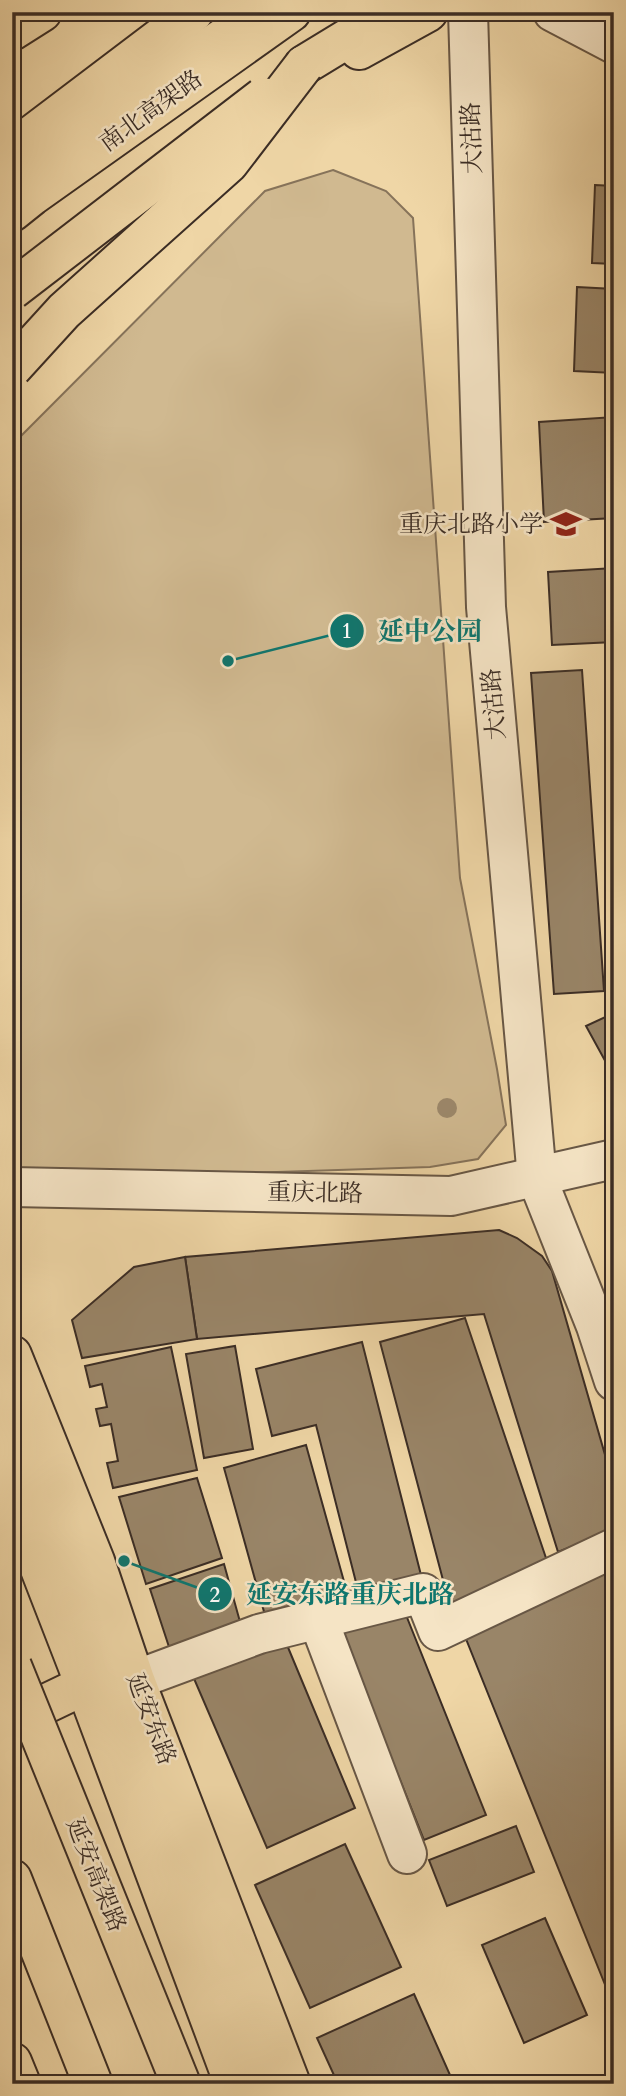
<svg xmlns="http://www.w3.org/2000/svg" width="626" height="2096" viewBox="0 0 626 2096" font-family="Cardo,'Noto Serif SC',serif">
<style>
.green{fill:#d0b990;stroke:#86735a;stroke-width:2}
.building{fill:#998568;stroke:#3b2d25;stroke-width:2}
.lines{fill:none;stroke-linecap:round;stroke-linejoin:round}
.minor-casing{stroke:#685745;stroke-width:42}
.major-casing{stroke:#3b2d25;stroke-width:42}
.highway-casing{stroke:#3b2d25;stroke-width:42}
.minor{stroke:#f5e4c5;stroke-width:38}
.major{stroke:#efd6a6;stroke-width:38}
.highway{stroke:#efd6a6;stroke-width:38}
.highway-bridge-casing{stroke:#3b2d25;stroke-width:42;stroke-linecap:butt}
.highway-bridge{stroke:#efd6a6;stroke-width:38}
.tree{fill:#9c886b}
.labels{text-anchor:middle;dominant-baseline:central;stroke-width:5;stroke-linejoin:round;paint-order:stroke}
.street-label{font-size:24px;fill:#3b2d25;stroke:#f5e4c5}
.poi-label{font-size:24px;fill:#3b2d25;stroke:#f5e4c5;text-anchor:end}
.leader{fill:none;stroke:#0f766e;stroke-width:2.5}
.callout-dot{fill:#0f766e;stroke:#f5e4c5;stroke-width:2.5}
.mark-label{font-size:21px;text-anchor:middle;font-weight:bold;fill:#fff}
.callout-label{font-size:26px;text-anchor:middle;font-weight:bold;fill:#0f766e;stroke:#f5e4c5;stroke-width:5;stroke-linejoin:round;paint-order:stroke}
</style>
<rect width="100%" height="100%" fill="#efd6a6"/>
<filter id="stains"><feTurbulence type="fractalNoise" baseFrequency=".00286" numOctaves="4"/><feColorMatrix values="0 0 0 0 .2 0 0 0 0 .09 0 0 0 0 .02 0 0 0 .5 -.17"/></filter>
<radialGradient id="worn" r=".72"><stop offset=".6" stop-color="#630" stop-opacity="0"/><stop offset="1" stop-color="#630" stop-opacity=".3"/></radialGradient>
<path class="green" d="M 333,170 L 386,191 L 413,218 L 460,878 L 497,1069 L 506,1125 L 478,1159 L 430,1167 L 28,1180 L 12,1179 L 12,445 L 265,191 Z"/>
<g class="building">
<path d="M 595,185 L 614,186 L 614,264 L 592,263 Z"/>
<path d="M 577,287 L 614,289 L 614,373 L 574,371 Z"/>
<path d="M 614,417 L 614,518 L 544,522 L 539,422 Z"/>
<path d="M 614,568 L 614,642 L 552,645 L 548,572 Z"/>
<path d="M 582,670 L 604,991 L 554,994 L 531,673 Z"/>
<path d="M 614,1013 L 614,1077 L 586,1026 Z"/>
<path d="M 499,1230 L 517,1238 L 542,1256 L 552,1271 L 614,1486 L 614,1530 L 558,1552 L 484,1314 L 197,1339 L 185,1257 Z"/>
<path d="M 185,1257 L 197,1339 L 82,1358 L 72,1320 L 134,1267 Z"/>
<path d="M 465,1318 L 547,1561 L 452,1614 L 380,1342 Z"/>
<path d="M 362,1342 L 423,1583 L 360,1598 L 316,1425 L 272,1436 L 256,1369 Z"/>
<path d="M 235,1346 L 253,1449 L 204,1458 L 186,1354 Z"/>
<path d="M 171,1347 L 197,1470 L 113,1488 L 107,1463 L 118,1461 L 111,1424 L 100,1426 L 96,1409 L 107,1407 L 102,1384 L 90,1387 L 85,1366 Z"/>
<path d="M 306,1445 L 350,1603 L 268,1626 L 224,1468 Z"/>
<path d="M 197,1478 L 222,1558 L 146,1584 L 119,1497 Z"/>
<path d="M 614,1551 L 614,2007 L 462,1629 Z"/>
<path d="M 224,1564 L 242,1629 L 171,1653 L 150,1589 Z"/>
<path d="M 402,1605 L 486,1815 L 424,1840 L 340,1630 Z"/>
<path d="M 282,1633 L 355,1808 L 267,1848 L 192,1674 Z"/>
<path d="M 516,1826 L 534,1872 L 447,1906 L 429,1860 Z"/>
<path d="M 345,1844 L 401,1967 L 310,2008 L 255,1885 Z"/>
<path d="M 545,1918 L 587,2015 L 524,2043 L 482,1945 Z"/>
<path d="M 414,1994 L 454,2084 L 338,2084 L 317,2038 Z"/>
</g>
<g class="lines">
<g class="minor-casing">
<g id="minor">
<path d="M 468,12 L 486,607 L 537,1178 L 596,1326 L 614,1381"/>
<path d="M 553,12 L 614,44"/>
<path d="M 12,1187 L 451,1196 L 614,1159"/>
<path d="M 318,1619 L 407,1854"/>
<path d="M 135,1680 L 259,1634 L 423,1593 L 438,1631 L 614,1548"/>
</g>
</g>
<g class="major-casing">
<g id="major">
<path d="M 359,50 L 428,12"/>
<path d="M 12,189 L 94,123 L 253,18"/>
<path d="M 12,1355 L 95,1561 L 135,1680 L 291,2084"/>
<path d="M 12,1497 L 85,1685 L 234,2084"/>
<path d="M 12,1720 L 85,1685"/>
</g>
</g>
<g class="highway-casing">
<g id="highway">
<path d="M 12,31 L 42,12"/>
<path d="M 304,65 L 391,12"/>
<path d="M 12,150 L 194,12"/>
<path d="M 12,212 L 32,196 L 291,12"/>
<path d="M 12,1409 L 96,1628 L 182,1876 L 264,2084"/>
<path d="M 12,1879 L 93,2084"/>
<path d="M 12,2062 L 21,2084"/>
</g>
</g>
<use href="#minor" class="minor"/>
<use href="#major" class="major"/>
<use href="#highway" class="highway"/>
<g class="highway-bridge-casing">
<g id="highway-bridge">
<path d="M 12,290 L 263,97"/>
<path d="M 12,368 L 64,311 L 229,163 L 304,65"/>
<path d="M 12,1666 L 181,2084"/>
</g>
</g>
<use href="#highway-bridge" class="highway-bridge"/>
</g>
<circle class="tree" cx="447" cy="1108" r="10"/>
<defs>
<g id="school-bare" transform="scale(2.415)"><path d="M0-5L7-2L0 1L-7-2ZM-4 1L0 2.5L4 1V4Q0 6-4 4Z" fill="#8f2418" stroke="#f5e4c5" stroke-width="2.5" paint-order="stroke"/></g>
</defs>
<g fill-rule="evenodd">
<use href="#school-bare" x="566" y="524"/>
</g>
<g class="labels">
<g class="street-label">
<text transform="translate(151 111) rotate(-36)">南北高架路</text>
<text transform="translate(472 138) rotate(-92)">大沽路</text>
<text transform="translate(494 704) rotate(-95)">大沽路</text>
<text transform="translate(315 1193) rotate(1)">重庆北路</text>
<text transform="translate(151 1719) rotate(69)">延安东路</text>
<text transform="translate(96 1875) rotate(68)">延安高架路</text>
</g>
<g class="poi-label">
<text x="543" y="524">重庆北路小学</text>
</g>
</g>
<path class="leader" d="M228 661L347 631M124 1561L215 1594"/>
<g class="callout-dot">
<circle cx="228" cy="661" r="7"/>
<circle cx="124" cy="1561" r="7"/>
<circle cx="347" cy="631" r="18"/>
<circle cx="215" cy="1594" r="18"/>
</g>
<g class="mark-label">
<text x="347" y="638">1</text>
<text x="215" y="1602">2</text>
</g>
<g class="callout-label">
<text x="430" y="640">延中公园</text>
<text x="350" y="1603">延安东路重庆北路</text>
</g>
<rect width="626" height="2096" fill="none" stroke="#efd6a6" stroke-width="42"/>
<rect x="14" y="14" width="598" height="2068" fill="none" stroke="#3b2d25" stroke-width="3.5"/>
<rect x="21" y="21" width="584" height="2054" fill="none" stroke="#3b2d25" stroke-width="2"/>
<rect width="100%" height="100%" filter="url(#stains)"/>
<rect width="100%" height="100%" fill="url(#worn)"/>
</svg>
